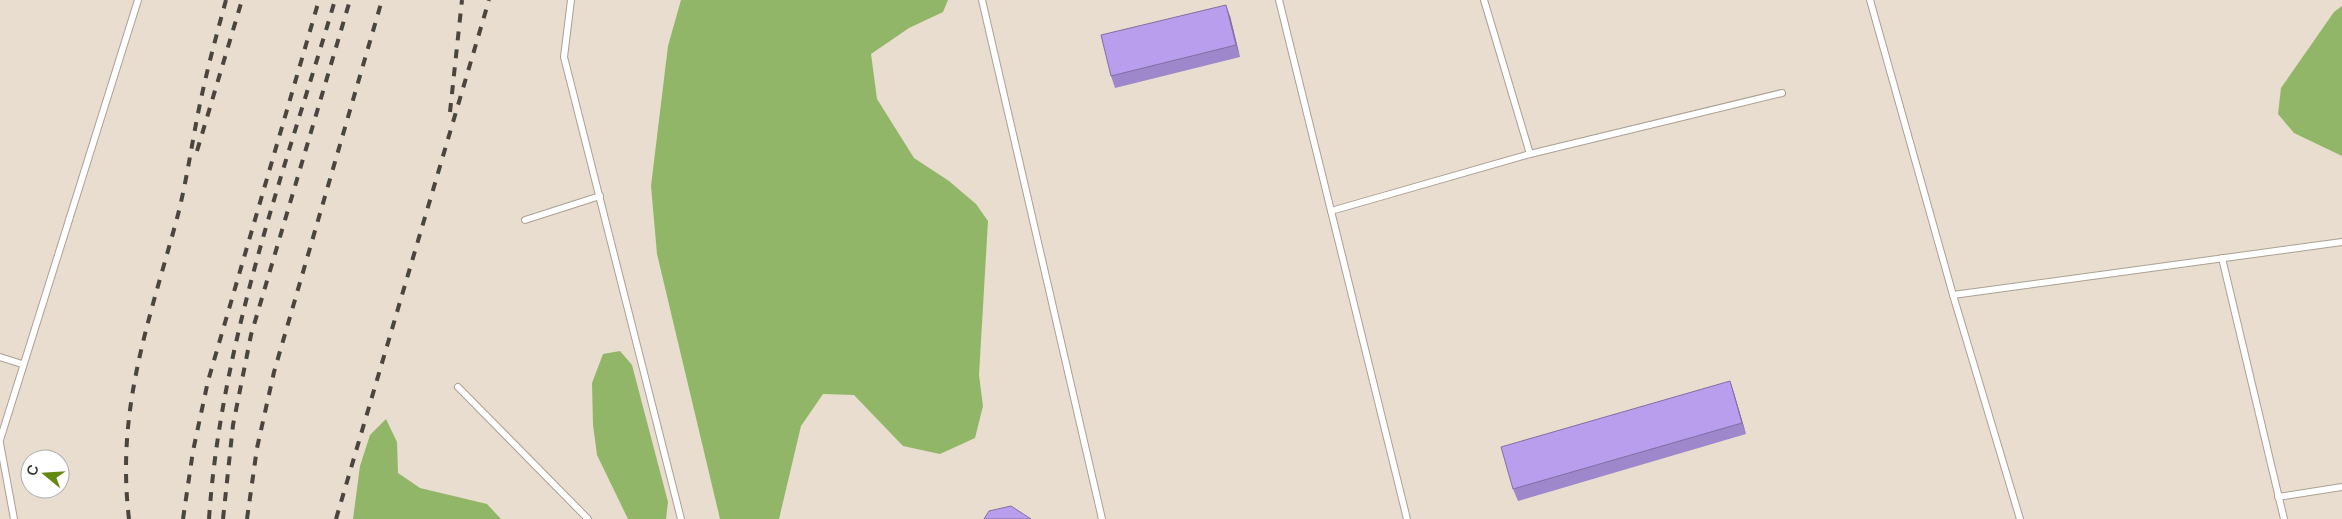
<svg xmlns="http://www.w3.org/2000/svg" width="2342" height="519" viewBox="0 0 2342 519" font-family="Manrope,sans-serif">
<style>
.forest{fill:#92b667}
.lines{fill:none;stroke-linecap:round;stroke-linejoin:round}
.service-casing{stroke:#aba093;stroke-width:8}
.service{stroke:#fff;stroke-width:6}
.rail{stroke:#4b453f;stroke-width:4;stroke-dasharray:9 9;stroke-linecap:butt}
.wall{fill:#9e88cb}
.shaded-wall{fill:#816fa5}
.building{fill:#b89eec;stroke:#816fa5}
</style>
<rect width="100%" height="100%" fill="#e8ddcf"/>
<g class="forest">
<path d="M 681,0 L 948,0 L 943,12 L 909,28 L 871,54 L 877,99 L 914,158 L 949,181 L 976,204 L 988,221 L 979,375 L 983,406 L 975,438 L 940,454 L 903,446 L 854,395 L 823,394 L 801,426 L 779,519 L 720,519 L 657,254 L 651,186 L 668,46 Z"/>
<path d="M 2342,6 L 2342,156 L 2294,133 L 2278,114 L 2281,88 L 2334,12 Z"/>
<path d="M 620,351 L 632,365 L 668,502 L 666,519 L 628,519 L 597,455 L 593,425 L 592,383 L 603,354 Z"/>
<path d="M 386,419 L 397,442 L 398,473 L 420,488 L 487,504 L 501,519 L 353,519 L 360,466 L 370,435 Z"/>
</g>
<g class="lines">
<g class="service-casing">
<g id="service">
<path d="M 571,0 L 564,57 L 681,519"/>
<path d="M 982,0 L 1102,519"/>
<path d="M 1279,0 L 1407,519"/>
<path d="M 1484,0 L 1530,154"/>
<path d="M 1870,0 L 1953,295 L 2020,519"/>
<path d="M 1331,211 L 1530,154 L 1782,93"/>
<path d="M 525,220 L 600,196"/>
<path d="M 2222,258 L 2284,519"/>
<path d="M 1953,295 L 2342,242"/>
<path d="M 0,357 L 22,364"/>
<path d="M 458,387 L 588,519"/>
<path d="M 0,440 L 138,0"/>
<path d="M 0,443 L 14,519"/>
<path d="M 2278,497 L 2342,487"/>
</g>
</g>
<use href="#service" class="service"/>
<g class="rail">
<path d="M 450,112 L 462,0"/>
<path d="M 197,151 L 242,0"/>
<path d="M 129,519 C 116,410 148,325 176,222 C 187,182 192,140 201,99 C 208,66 217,33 226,0"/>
<path d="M 183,519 L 193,451 L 208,381 L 319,0"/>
<path d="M 209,519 C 221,341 285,170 335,0"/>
<path d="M 223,519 L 233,425 L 251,335 L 350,0"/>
<path d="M 247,519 L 257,448 L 274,372 L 382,0"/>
<path d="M 336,519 L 489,0"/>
</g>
</g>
<g class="wall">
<path d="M 1230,16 L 1240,57 L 1115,88 L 1111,76 Z"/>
<path d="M 1730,381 L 1734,393 L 1746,434 L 1518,501 L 1513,489 Z"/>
</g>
<g class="shaded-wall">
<path d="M 1226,5 L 1230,16 L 1240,57 L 1236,45 Z"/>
<path d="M 1730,381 L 1734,393 L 1746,434 L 1742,423 Z"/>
</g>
<g class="building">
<path d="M 1226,5 L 1236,45 L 1111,76 L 1101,35 Z"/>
<path d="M 1730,381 L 1742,423 L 1513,489 L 1501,447 Z"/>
<path d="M 1011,506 L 1031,519 L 984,519 L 989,511 Z"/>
</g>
<g transform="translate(45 474) rotate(288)"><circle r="24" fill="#ffffff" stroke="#b0aeac"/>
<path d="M0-4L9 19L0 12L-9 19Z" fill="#648910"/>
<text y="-8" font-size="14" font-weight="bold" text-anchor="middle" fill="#39342f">С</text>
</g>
</svg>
